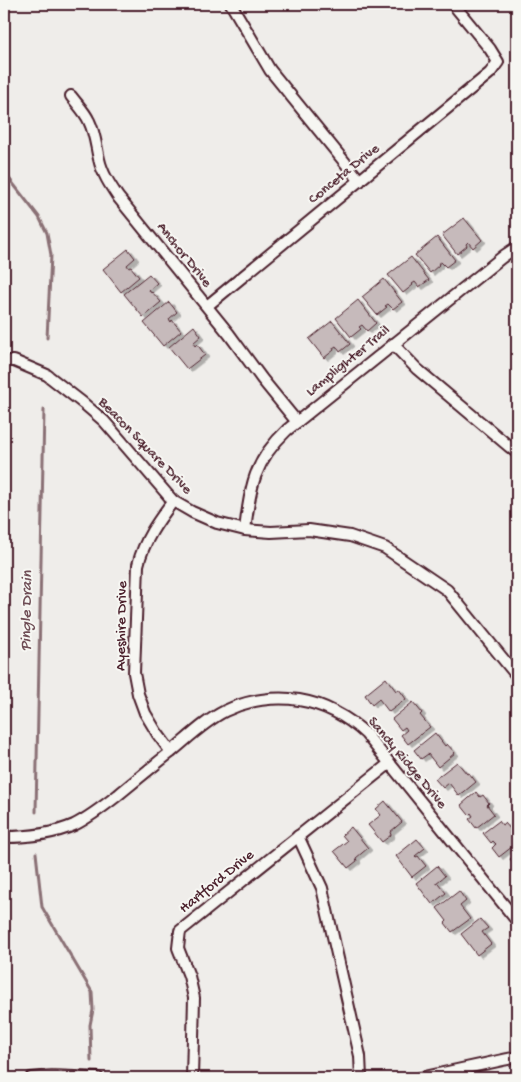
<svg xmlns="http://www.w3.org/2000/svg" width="521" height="1082" viewBox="0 0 521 1082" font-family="'Gochi Hand',sans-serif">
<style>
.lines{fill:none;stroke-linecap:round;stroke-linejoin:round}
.stream{stroke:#8a6f74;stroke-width:3}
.building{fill:#c6babb;stroke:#4a1f2b;filter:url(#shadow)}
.street-casing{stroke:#4a1f2b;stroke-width:14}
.street{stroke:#f6f6f2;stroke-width:10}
.labels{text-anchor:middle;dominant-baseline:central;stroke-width:4;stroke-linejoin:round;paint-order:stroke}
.street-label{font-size:15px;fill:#4a1f2b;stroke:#f6f6f2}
.water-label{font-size:16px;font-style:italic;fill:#6f4e56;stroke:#f6f6f2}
</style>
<defs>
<filter id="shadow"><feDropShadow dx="4" dy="2.5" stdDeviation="0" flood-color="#0004"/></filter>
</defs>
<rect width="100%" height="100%" fill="#efedea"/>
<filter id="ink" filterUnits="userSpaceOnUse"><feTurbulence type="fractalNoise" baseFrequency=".02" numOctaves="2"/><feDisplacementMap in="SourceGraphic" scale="10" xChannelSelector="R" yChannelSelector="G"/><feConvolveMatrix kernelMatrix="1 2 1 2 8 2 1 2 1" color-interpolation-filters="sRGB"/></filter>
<g filter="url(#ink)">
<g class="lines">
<g class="stream">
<path d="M 4,172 L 39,217 L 47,233 L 51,255 L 47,338"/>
<path d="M 36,812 L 44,410"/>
<path d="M 36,853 L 42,907 L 92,992 L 93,1010 L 90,1025 L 91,1061"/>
</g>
</g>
<g class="building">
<path d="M 464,218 L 482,240 L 473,248 L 468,242 L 466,244 L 467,246 L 457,254 L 442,235 Z"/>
<path d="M 437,237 L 455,260 L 446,267 L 441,262 L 438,264 L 439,265 L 430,273 L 415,255 Z"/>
<path d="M 128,249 L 135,258 L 127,265 L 129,268 L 131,267 L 139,277 L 121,292 L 103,269 Z"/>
<path d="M 411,257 L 429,280 L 419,287 L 415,282 L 412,284 L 413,285 L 403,293 L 388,275 Z"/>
<path d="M 149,274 L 157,283 L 149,290 L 151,293 L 152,292 L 161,302 L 143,317 L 124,294 Z"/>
<path d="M 384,279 L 402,302 L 393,309 L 388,304 L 385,306 L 387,307 L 377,315 L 362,297 Z"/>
<path d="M 358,300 L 376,323 L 367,331 L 362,325 L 359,327 L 361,329 L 351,337 L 336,318 Z"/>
<path d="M 169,302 L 177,312 L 169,319 L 171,322 L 172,320 L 181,331 L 163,346 L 144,323 Z"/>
<path d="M 332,321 L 350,344 L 340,352 L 336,346 L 333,348 L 334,350 L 324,358 L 309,339 Z"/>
<path d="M 194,326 L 201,336 L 193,343 L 195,346 L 197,344 L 205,355 L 187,369 L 169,347 Z"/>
<path d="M 386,678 L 396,691 L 399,689 L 406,699 L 389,712 L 379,699 L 372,705 L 365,695 Z"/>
<path d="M 413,702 L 422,713 L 420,715 L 430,727 L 408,744 L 401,735 L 407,730 L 405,727 L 401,730 L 392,719 Z"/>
<path d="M 435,733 L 445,746 L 447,744 L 455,753 L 438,767 L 428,754 L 421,759 L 414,750 Z"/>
<path d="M 457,762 L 467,774 L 469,773 L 476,782 L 459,796 L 449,783 L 443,788 L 435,779 Z"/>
<path d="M 476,792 L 480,797 L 483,795 L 489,803 L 487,805 L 494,814 L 476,828 L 469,819 L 473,816 L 471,813 L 469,815 L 461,805 Z"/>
<path d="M 385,801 L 402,822 L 390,832 L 391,835 L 382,842 L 368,825 L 381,815 L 376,809 Z"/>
<path d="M 499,821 L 502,825 L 505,823 L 512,831 L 510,833 L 517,843 L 499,857 L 492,848 L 496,844 L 493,841 L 491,843 L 483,833 Z"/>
<path d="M 351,827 L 368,848 L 356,858 L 357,861 L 348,868 L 334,851 L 347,841 L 342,835 Z"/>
<path d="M 417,839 L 425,848 L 415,856 L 416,857 L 418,856 L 426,866 L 412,877 L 396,856 Z"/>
<path d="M 517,853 L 517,868 L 510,859 Z"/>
<path d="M 437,866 L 445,876 L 436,883 L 436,884 L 438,883 L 446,893 L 432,904 L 416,883 Z"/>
<path d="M 459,891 L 466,901 L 460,906 L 470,919 L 452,932 L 445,923 L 447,921 L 437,908 Z"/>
<path d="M 480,919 L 488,928 L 482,932 L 491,944 L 477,955 L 461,934 Z"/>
</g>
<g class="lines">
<g class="street-casing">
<g id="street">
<path d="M 231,4 L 270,70 L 360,181"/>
<path d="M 71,96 C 77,104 85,112 89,121 C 95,133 96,146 99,159 C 102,173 110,185 118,197 L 229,334 L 262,379 L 297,422"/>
<path d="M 207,306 L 490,73 L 498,62 L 490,49 L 453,4"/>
<path d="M 393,344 L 417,369 L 517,453"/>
<path d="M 4,361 L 14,361 L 47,375 L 83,403 L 104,421 L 173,501 L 192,512 L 217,523 L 245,530 L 271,532 L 309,530 L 350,536 L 385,548 L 447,590 L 517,676"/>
<path d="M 245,530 C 250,487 254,461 287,430 L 505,255 L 517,247"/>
<path d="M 171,752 L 157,733 L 145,713 L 138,694 L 134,673 L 138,565 C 144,540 158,521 173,501"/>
<path d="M 298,836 L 322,888 L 360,1056 L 361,1078"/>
<path d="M 4,837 C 28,837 51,835 74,825 C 90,817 104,806 118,795 C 135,781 153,766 171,752 C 188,738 205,721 225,711 C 248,700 275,696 299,700 C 324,704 348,717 366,734 L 517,921"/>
<path d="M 31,1078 L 52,1076 L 98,1078"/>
<path d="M 192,1078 L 194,998 L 189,976 L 178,948 L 180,931 L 390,763"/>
<path d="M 420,1078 L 517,1057"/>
</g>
</g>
<use href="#street" class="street"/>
</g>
</g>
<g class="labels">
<g class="street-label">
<text transform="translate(344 174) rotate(-39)">Conceta Drive</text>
<text transform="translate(184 255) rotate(51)">Anchor Drive</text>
<text transform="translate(348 361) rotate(-39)">Lamplighter Trail</text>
<text transform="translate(145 446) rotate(46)">Beacon Square Drive</text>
<text transform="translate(122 626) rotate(-89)">Ayeshire Drive</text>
<text transform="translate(407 763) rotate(50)">Sandy Ridge Drive</text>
<text transform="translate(217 882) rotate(-39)">Hartford Drive</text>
</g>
<g class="water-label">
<text transform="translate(28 611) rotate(-89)">Pingle Drain</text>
</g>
</g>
<rect width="521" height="1082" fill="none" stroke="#f6f6f2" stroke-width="20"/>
<rect x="10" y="10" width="501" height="1062" fill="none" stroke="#4a1f2b" stroke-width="2" filter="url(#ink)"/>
</svg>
